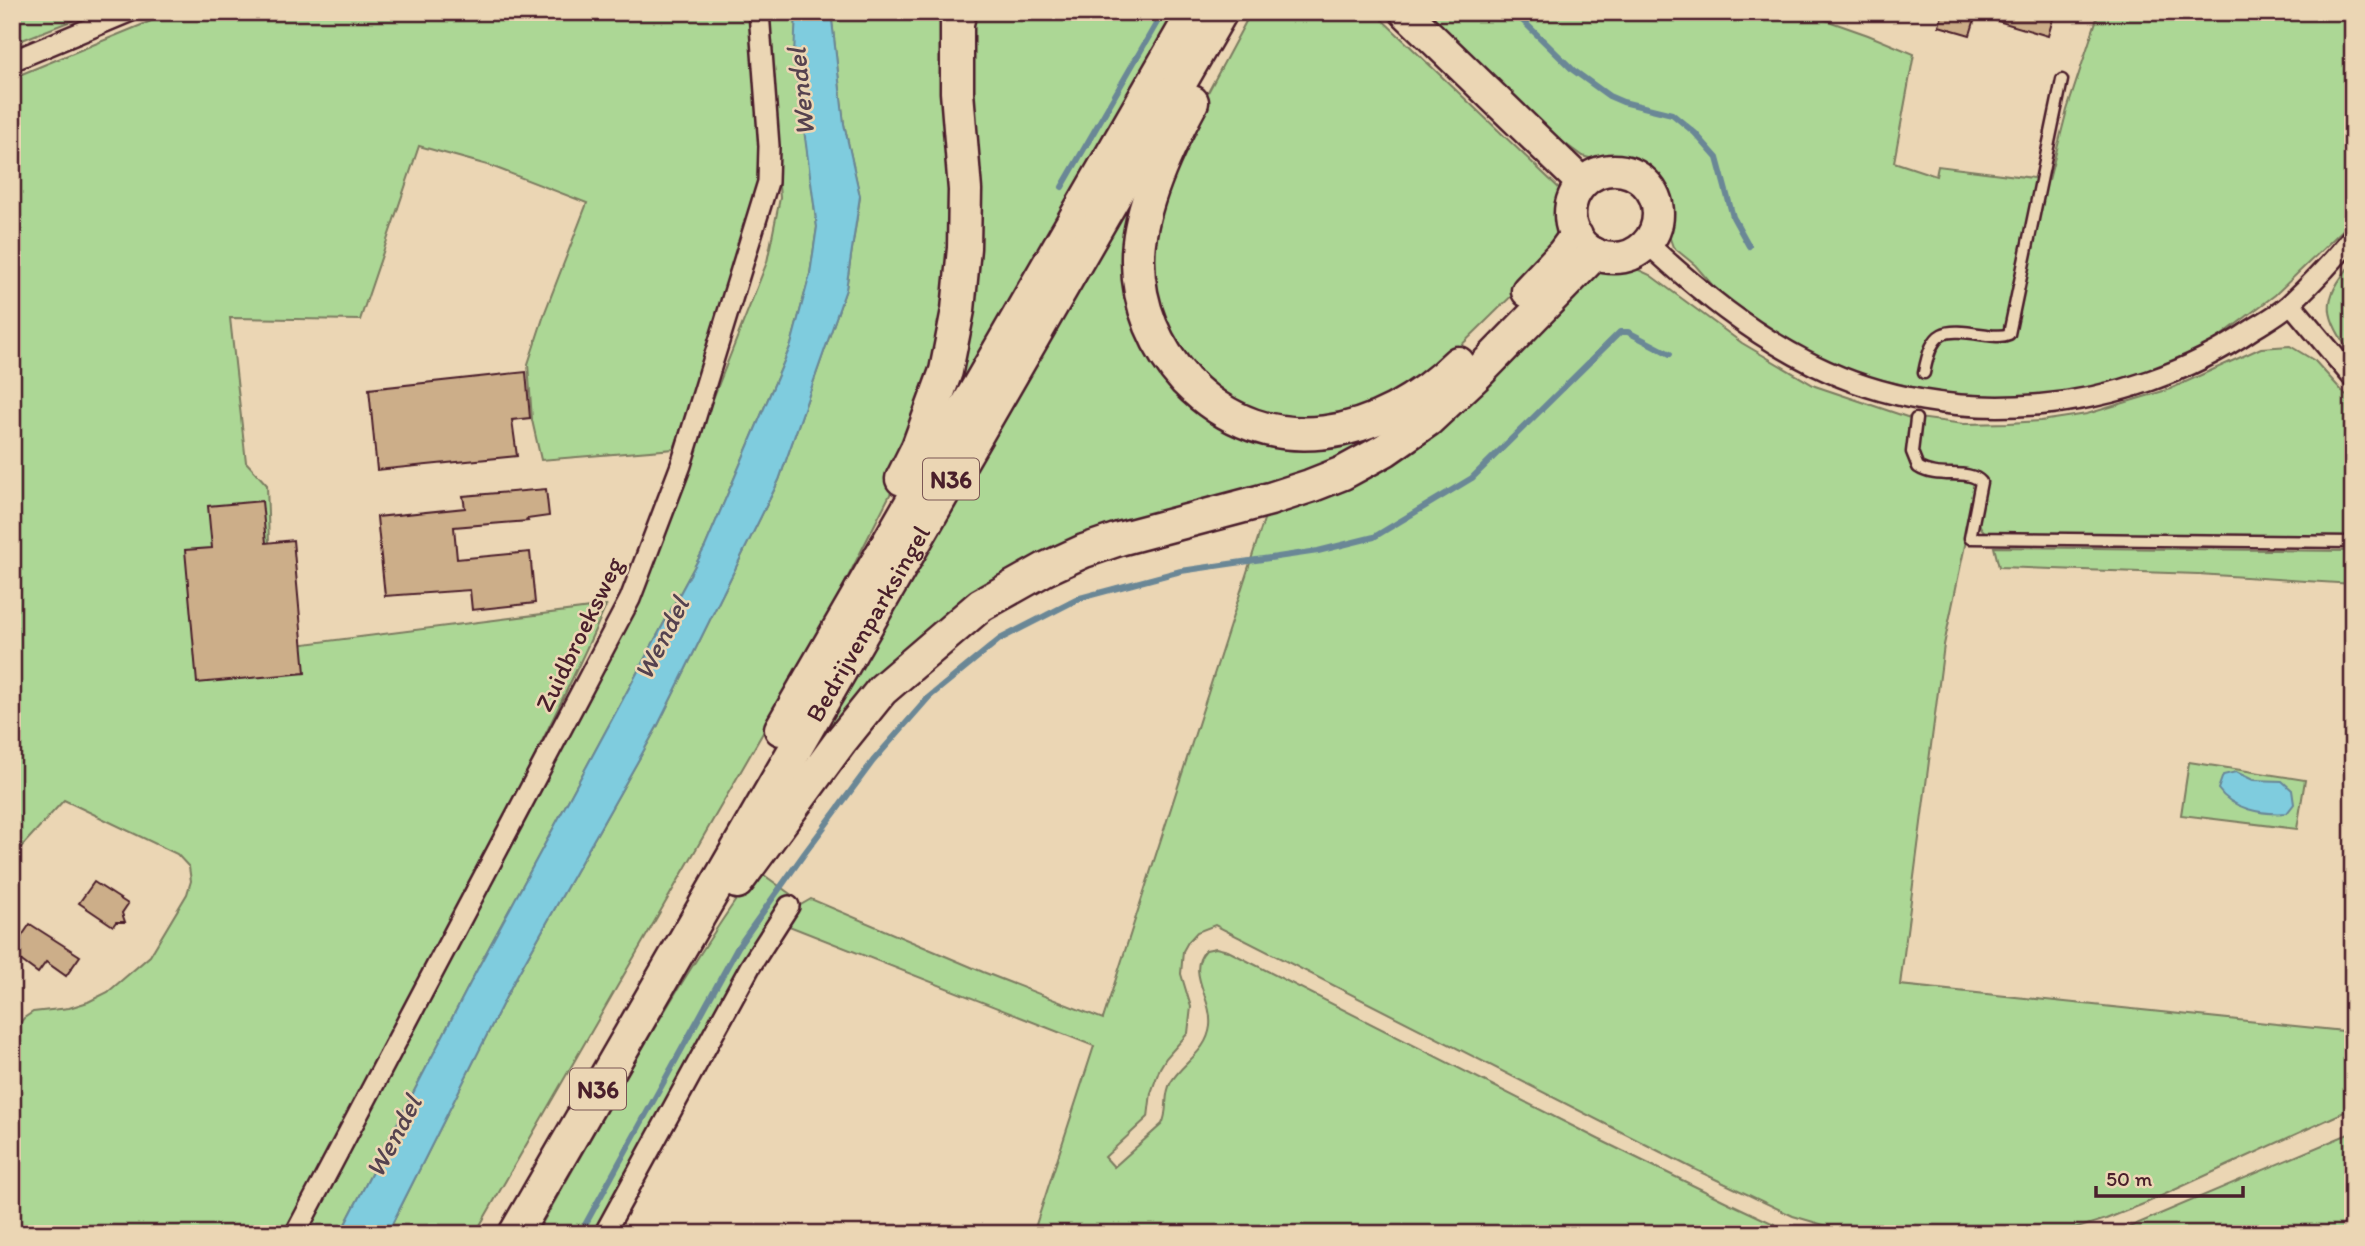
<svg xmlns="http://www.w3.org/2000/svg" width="2365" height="1246" viewBox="0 0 2365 1246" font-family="Itim,sans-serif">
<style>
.green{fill:#acd795;stroke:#7b7b60;stroke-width:2}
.water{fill:#7fccde;stroke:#6a8796;stroke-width:2}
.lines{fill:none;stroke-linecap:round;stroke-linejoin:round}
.stream{stroke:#6a8796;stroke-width:6}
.building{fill:#ccae89;stroke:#4a1f2b;stroke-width:2}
.service-casing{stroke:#4a1f2b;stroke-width:15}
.minor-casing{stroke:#4a1f2b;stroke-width:24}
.primary-casing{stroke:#4a1f2b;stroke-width:35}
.trunk-casing{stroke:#4a1f2b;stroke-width:37}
.service{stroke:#ebd6b4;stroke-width:10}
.minor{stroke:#ebd6b4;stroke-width:19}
.primary{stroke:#ebd6b4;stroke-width:30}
.trunk{stroke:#ebd6b4;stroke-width:32}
.labels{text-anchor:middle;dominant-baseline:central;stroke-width:5;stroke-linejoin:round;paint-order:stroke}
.shield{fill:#ebd6b4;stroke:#7a5654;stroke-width:2}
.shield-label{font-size:24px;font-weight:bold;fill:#4a1f2b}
.street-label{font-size:26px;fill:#4a1f2b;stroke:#ebd6b4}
.water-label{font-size:28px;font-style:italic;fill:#55424f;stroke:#ebd6b4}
</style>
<rect width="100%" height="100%" fill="#ebd6b4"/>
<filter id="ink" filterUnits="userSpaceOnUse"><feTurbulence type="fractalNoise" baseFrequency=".0143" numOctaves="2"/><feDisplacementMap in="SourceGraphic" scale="14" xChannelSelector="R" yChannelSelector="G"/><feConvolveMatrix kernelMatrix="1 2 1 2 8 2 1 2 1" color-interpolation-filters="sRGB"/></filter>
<g filter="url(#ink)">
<g class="green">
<path d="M 12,12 L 94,12 L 12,44 Z"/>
<path d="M 173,12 L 753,12 L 762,188 L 674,449 L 541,460 L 532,420 L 528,364 L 545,312 L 587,203 L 491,166 L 419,146 L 360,320 L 230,318 L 246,462 L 267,485 L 271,602 L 281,647 L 606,606 C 509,820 394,1026 285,1234 L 12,1234 L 12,1032 L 24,1018 L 33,1012 L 69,1008 L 88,1002 L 108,992 L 150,956 L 187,894 L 191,881 L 189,867 L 177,854 L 64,800 L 12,857 L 12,78 Z"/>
<path d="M 765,12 L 796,12 L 795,55 L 817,227 L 810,274 L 791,345 L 705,547 L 479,966 L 340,1234 L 301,1234 L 686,467 L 767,262 L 780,198 Z"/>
<path d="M 831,12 L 950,12 L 951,310 L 901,473 L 829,614 L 799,670 L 475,1234 L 387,1234 L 514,981 L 657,727 L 779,480 L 846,289 L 860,197 L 844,124 Z"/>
<path d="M 976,12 L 1185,12 L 916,478 L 953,378 L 974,311 L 979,246 L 972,93 L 972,27 Z"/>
<path d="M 1251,12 L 1374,12 L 1562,191 L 1562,238 L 1544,264 L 1432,374 L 1385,408 L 1305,426 L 1232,407 L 1176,357 L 1148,290 L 1156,210 L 1182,141 Z"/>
<path d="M 1420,12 L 1803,12 L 1868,35 L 1914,54 L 1894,162 L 1936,176 L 1938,166 L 2049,180 L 2067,110 L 2099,12 L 2353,12 L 2353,220 L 2275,295 L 2206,347 L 2123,382 L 2057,396 L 2011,399 L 1940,393 L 1869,377 L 1804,352 L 1726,301 L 1695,265 L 1673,247 L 1668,233 L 1665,196 L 1655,178 L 1635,164 L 1617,159 L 1604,162 L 1582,156 L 1523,113 Z"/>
<path d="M 1180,107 L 1156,160 L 1141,324 L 1270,437 L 1435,393 L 1581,259 L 1383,445 L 990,593 L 756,847 Z"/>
<path d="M 2353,262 L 2353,358 C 2326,315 2318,304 2353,262 Z"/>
<path d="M 1615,267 L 1639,270 L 1650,275 L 1742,343 L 1815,386 L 1910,418 C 1899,478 1918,480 1971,481 L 1977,488 L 1944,645 L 1900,985 L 2353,1032 L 2353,1108 L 2146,1203 L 2106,1219 L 2058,1234 L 1880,1234 L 1834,1228 L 1793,1216 L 1694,1169 L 1215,925 L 1197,932 L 1188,942 L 1183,951 L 1181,974 L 1191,1007 L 1188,1033 L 1166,1058 L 1160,1068 L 1151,1093 L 1148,1117 L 1105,1157 L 1114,1167 L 1162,1124 C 1169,1111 1163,1095 1171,1082 C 1183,1062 1207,1052 1210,1026 C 1213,998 1185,972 1206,950 L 1216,948 L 1228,951 L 1598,1139 L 1727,1202 L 1789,1231 L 1801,1234 L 1033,1234 L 1094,1046 L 784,924 L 792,910 L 811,899 L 983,972 L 1103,1019 L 1268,507 L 1312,493 L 1592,270 Z"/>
<path d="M 2290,346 L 2315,361 L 2353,403 L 2353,540 L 1991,536 C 1969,526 1979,500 1981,480 L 1918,465 L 1915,451 L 1919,418 L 1964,424 L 2009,423 L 2041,421 L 2087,414 L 2170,389 L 2261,348 Z"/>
<path d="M 1994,547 L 2353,551 L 2353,584 L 2198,574 L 1999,567 Z"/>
<path d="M 2189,762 L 2305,780 L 2297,829 L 2181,815 Z"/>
<path d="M 757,870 L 793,896 L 776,918 L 596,1234 L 536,1234 C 607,1111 674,985 757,870 Z"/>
<path d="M 2353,1132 L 2353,1234 L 2113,1234 Z"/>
</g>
<g class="water">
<path d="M 796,12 L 831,12 L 844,124 L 860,196 L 846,289 L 779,480 L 657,727 L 514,981 L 387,1234 L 340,1234 L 479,966 L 705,547 L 791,345 L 810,274 L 817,227 L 794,55 Z"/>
<path d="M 2236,772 L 2253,780 L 2282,781 L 2292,790 L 2294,804 L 2287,813 C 2262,815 2232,809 2218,789 L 2223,775 Z"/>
</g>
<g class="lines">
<g class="stream">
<path d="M 1514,12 L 1573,70 L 1609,96 L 1623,102 L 1672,114 L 1695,133 L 1717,158 L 1733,217 L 1749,246"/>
<path d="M 1062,187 L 1163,12"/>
<path d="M 580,1234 L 738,947 L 804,854 L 873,761 L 929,697 L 1000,639 L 1080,598 L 1181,571 L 1318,551 L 1374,537 L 1472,478 L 1620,332 L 1628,332 L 1670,354"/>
</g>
</g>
<g class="building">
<path d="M 1943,12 L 1977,12 L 1970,35 L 1939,26 Z"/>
<path d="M 1982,12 L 2055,12 L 2048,36 L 1981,16 Z"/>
<path d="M 526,372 L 530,418 L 512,420 L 517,456 L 377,470 L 369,389 Z"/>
<path d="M 546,489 L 549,516 L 527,519 L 528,521 L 454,527 L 457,559 L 530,552 L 535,603 L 472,610 L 470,590 L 385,596 L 377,517 L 465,508 L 463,496 Z"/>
<path d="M 262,501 L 266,543 L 293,540 L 305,673 L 197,683 L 185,550 L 212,548 L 208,506 Z"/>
<path d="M 94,882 L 128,904 L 122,913 L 125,922 L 116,922 L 113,926 L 79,903 Z"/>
<path d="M 30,924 L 80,956 L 66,976 L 46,962 L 38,973 L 12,954 L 17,943 Z"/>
</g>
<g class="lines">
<g class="service-casing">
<g id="service">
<path d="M 1924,373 C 1933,326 1944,329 1987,335 C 1995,336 2002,337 2009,334 L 2062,80"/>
<path d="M 1916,419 L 1912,452 L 1918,467 C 1937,480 1969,468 1981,482 L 1970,538 L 2353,542"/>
</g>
</g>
<g class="minor-casing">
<g id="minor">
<path d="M 12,61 L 129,12"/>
<path d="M 1648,244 C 1699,291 1751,334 1814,365 C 1952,433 2127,415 2253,329 C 2266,321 2281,313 2292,302 C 2313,282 2335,259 2353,236"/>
<path d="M 2291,304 L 2353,378"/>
<path d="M 295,1234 L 630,599 L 681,465 L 768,182 L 769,146 L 759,12"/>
<path d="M 604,1234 L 750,967 L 789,906"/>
</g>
</g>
<g class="primary-casing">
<g id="primary">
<path d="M 1405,12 L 1582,183"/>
<circle cx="1614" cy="214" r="44"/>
</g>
</g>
<g class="trunk-casing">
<g id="trunk">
<path d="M 1192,102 C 1168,146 1137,210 1138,261 C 1138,306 1156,348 1186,381 C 1268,466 1381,439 1458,363"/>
<path d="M 1528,291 L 1563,254 L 1576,236"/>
<path d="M 902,479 L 918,447 L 946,371 L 958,310 L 964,248 L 965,190 L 957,92 L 957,23 L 960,12"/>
<path d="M 781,729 L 1194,12"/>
<path d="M 737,882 L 840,742 L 882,690 L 981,605 L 1045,569 L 1084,551 L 1119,539 L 1270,499 L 1310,486 L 1343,473 L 1385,450 L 1428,420 L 1476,375 L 1594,254"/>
<path id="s1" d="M 515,1234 L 1221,12"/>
</g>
</g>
<use href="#service" class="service"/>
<use href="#minor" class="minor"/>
<use href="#primary" class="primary"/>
<use href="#trunk" class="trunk"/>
</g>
</g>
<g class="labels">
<g class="shield">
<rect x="923" y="458.5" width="56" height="41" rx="5"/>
<rect x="570" y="1068.5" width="56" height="41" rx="5"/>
</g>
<g class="shield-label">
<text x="951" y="479">N36</text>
<text x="598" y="1089">N36</text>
</g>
<g class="street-label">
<text stroke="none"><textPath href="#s1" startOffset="705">Bedrijvenparksingel</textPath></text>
<text transform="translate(579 634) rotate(-64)">Zuidbroeksweg</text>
</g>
<g class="water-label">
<text transform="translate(800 92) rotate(-96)">Wendel</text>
<text transform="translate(661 638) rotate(-63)">Wendel</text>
<text transform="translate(393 1136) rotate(-62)">Wendel</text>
</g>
</g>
<rect width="2365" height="1246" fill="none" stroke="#ebd6b4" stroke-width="42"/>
<rect x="21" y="21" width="2323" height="1204" fill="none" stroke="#4a1f2b" stroke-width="2.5" filter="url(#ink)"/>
<path d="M2096 1186v10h147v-10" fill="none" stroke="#4a1f2b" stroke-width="3.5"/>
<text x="2106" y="1186" font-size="21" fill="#4a1f2b" stroke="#ebd6b4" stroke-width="5" paint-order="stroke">50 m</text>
</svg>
